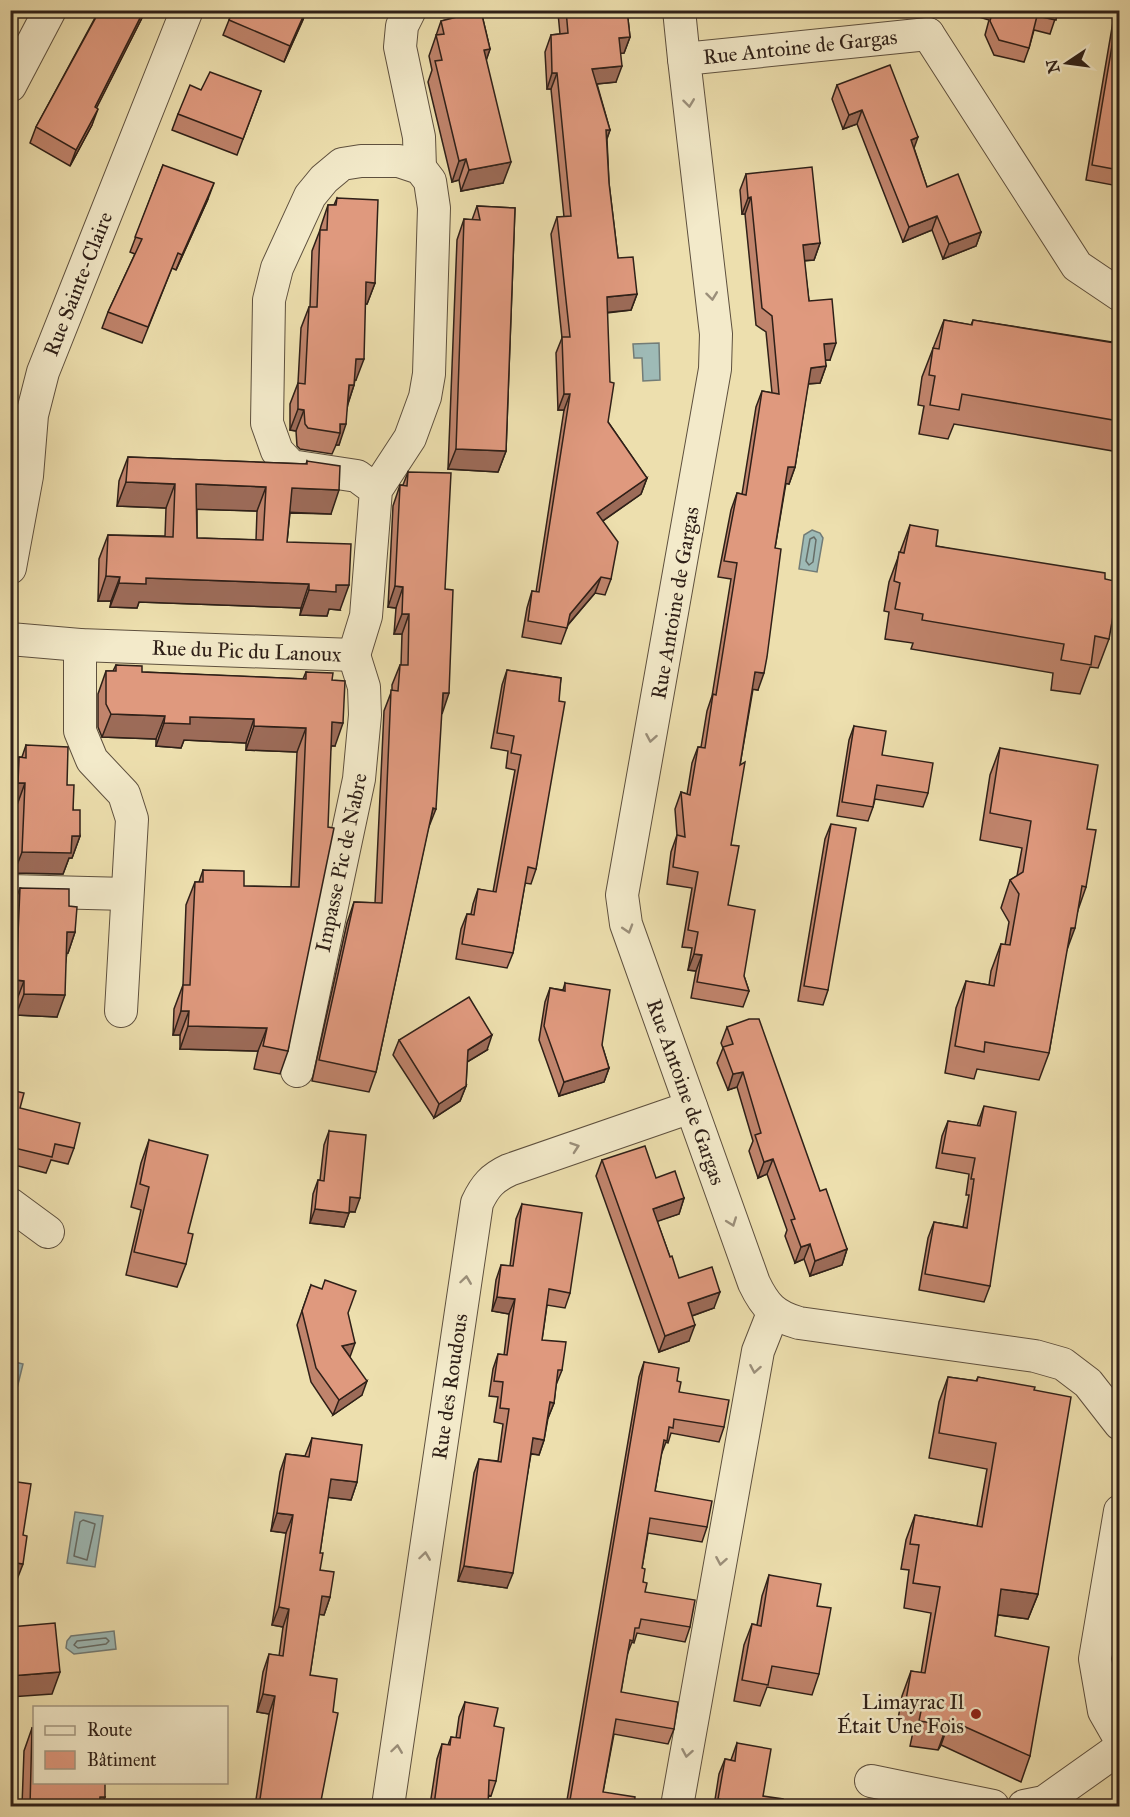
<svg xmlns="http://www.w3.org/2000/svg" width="1130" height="1817" viewBox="0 0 1130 1817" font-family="'IM FELL Great Primer',serif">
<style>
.water{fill:#9ebab6;stroke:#727c77;stroke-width:1.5}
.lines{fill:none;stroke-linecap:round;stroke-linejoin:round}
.shore{stroke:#666d67;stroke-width:1.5}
.minor-casing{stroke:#5e503e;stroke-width:34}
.minor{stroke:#f3eaca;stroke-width:32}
.wall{fill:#c0846c;stroke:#2f2018;stroke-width:1.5;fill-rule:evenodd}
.shaded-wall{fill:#9c6b58;stroke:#2f2018;stroke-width:1.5}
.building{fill:#df997e;stroke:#2f2018;stroke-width:1.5;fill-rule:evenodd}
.oneway{stroke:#9b8f7a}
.poi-dot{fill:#8f2418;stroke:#f3eaca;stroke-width:2}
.labels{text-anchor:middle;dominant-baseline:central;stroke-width:5;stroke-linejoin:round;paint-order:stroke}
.street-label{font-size:21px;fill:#2f2018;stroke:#f3eaca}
.poi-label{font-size:21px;fill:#2f2018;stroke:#f3eaca;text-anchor:end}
</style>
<rect width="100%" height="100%" fill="#eddfae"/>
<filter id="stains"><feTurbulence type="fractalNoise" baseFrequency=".00333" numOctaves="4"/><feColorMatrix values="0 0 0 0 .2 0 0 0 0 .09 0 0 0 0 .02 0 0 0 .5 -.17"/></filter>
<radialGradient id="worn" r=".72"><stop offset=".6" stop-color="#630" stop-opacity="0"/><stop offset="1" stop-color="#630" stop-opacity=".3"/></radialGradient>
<g class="water">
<path d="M 659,343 L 660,380 L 643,381 L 642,358 L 634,358 L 633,344 Z"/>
<path d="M 812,530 L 820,533 L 823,538 L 817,572 L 799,569 L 804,535 Z"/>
<path d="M 11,1361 L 23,1364 L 12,1409 L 10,1409 Z"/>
<path d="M 75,1512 L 103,1516 L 95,1567 L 67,1563 Z"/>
<path d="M 114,1631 L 116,1649 L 74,1654 L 66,1648 L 67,1641 L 71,1636 Z"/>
</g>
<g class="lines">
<g class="shore">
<path d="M 814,537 L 816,540 L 813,562 L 809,565 L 806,561 L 810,539 Z"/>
<path d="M 83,1520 L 95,1524 L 87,1560 L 74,1556 L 80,1522 Z"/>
<path d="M 106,1638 L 109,1641 L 106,1644 L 78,1648 L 74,1645 L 77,1641 Z"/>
</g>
<g class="minor-casing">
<g id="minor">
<path d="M 410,10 L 402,26 L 400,47 L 419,137 L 420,168"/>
<path d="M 679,10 L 684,59"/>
<path id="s1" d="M 928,34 L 684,59 L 716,334 L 715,369 L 622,895 L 626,924 L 754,1283 C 765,1306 774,1316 799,1323 L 1035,1356 L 1063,1364 L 1088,1383 L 1120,1424"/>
<path d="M 928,34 L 1077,266 L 1120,295"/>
<path d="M 10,86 L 50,10"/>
<path id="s2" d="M 10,568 L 27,476 L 32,415 L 43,372 L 187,10"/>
<path id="s3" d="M 10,639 L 80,645 L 354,655"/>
<path d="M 80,645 L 80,731 L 92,760 L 124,794 L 132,819 L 121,1011"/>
<path d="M 354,655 L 366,616 L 376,490 L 410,438 L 425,397 L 429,374 L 434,208 L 430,181 L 420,168 L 399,161 L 361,161 L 342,164 L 324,179 L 310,196 L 277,268 L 269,300 L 267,423 L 277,451 L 291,466 L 357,476 L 376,490"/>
<path d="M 10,891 L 127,894"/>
<path id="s4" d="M 297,1071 L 359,779 L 365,715 L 364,687 L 354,655"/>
<path d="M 10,1204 L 48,1232"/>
<path d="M 1120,1511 L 1095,1659 L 1104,1711 L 1120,1739"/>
<path d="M 871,1781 L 993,1806"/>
<path id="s5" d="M 388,1806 L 477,1203 C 485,1186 492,1178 509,1170 L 691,1107"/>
<path d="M 677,1806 L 758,1351 L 773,1313"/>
<path d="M 1024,1806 L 1044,1802 L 1120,1748"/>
</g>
</g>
<use href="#minor" class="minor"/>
</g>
<g class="wall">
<path d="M 91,10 L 146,10 L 96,108 L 92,125 L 70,166 L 30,143 L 36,127 L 97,14 Z"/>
<path d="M 233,10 L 307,10 L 284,62 L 223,35 Z"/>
<path d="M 463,10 L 483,10 L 481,11 L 490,49 L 486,60 L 503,183 L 461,191 L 459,180 L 452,182 L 428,82 L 432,70 L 429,56 L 441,21 L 464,15 Z"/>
<path d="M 559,10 L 627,10 L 630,37 L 624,53 L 620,53 L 616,82 L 597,84 L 610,130 L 607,139 L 609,183 L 618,258 L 637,294 L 631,310 L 607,313 L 608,422 L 647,478 L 641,494 L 603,521 L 611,579 L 605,595 L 595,593 L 568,625 L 561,644 L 522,637 L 527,608 L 532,591 L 536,592 L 564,410 L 558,410 L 556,353 L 562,338 L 551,234 L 557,217 L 564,217 L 551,89 L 547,89 L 545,52 L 551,35 L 560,34 L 558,13 Z"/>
<path d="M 981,10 L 1058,10 L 1050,34 L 1034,30 L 1029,48 L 1024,62 L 994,55 L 985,35 L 989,20 L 979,17 Z"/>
<path d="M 1115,10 L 1119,10 L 1119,183 L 1118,186 L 1086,180 Z"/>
<path d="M 837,85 L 914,148 L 927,187 L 981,232 L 976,246 L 943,259 L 932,230 L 903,242 L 857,124 L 843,129 L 832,99 Z"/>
<path d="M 201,90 L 261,91 L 237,155 L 172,130 L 178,114 Z"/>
<path d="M 163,165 L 208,199 L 176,270 L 172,268 L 142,343 L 102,328 L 108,312 L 135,254 L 130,252 Z"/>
<path d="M 746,174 L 820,243 L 814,260 L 804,261 L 809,301 L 830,360 L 825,360 L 826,366 L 820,383 L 808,384 L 795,467 L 789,484 L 786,483 L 775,548 L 758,690 L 753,689 L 740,765 L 731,845 L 728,905 L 744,976 L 749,991 L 743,1007 L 691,998 L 696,971 L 688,970 L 692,948 L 682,947 L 692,888 L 667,884 L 671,852 L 677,835 L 675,809 L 681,792 L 687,794 L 692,763 L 698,747 L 701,747 L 707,711 L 712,696 L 731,579 L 718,577 L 731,510 L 737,493 L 742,494 L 756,407 L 762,391 L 772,393 L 766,332 L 756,325 L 745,214 L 742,214 L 740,190 Z"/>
<path d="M 337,198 L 375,283 L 367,304 L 365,304 L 356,380 L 355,380 L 354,385 L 348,404 L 339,445 L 336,445 L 332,454 L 300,449 L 297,446 L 296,431 L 290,430 L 290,404 L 298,383 L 301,328 L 309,307 L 310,307 L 312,251 L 320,230 L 321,226 L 328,205 L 334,205 Z"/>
<path d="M 477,206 L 515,208 L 506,451 L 498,472 L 448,469 L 457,240 L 464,219 L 472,220 Z"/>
<path d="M 944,320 L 971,325 L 973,320 L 1112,342 L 1117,327 L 1119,327 L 1119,452 L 954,424 L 948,439 L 919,434 L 924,406 L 918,405 L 922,377 Z"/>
<path d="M 128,457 L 306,464 L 307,461 L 331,514 L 290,513 L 287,542 L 340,610 L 329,609 L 327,616 L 300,615 L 301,608 L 139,602 L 137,608 L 110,607 L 111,601 L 98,601 L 99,559 L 108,535 L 165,536 L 166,508 L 117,506 L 119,481 ZM 197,509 L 257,511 L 256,540 L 197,538 Z"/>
<path d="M 408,472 L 445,589 L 441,714 L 428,829 L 376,1072 L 369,1092 L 312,1081 L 347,923 L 354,902 L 375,903 L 384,711 L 392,690 L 392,685 L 400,665 L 401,665 L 402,634 L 394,634 L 396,608 L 388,607 L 393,506 L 400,485 L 403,485 Z"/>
<path d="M 910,525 L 936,546 L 1105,579 L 1109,639 L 1098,668 L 1090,667 L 1080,694 L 1051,690 L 1053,673 L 911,649 L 913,643 L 885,639 L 889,612 L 884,611 L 889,582 Z"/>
<path d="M 116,665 L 142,672 L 303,679 L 306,672 L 332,680 L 335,746 L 331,746 L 288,1051 L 280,1074 L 254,1069 L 258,1051 L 180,1049 L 180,1035 L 173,1035 L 174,1009 L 183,985 L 186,905 L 195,882 L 199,882 L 203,870 L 244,886 L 291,887 L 297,752 L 246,750 L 246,743 L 184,740 L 181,748 L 156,746 L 156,739 L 102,737 L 98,727 L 98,694 L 106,671 L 113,671 Z"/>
<path d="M 507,670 L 561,678 L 536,869 L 531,884 L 525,883 L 513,953 L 507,968 L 456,959 L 461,929 L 467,914 L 471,914 L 473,904 L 478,889 L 493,892 L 515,770 L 506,768 L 508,751 L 491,748 L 502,685 Z"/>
<path d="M 854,726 L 882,755 L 928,793 L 923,807 L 875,799 L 873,807 L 868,821 L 837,816 L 849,740 Z"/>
<path d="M 26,745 L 67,785 L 80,836 L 72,858 L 69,858 L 63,874 L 14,873 L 17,805 L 10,805 L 11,779 L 19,757 L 22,757 Z"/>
<path d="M 1000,748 L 1087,829 L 1086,887 L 1078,910 L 1066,952 L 1049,1053 L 1039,1080 L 977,1069 L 974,1079 L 945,1073 L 956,1008 L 966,981 L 989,985 L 991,971 L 1001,944 L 1005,945 L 1009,922 L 1001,908 L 1010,880 L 1017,876 L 1022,848 L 980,840 L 990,775 Z"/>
<path d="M 831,824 L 828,990 L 823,1005 L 798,1001 L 825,839 Z"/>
<path d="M 20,888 L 69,906 L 75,932 L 68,953 L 67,953 L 57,1017 L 16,1015 L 16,1002 L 10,1002 L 10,953 L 12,909 Z"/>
<path d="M 565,983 L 602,1045 L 609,1068 L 604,1082 L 559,1096 L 539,1040 L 545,1002 L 550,988 L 563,990 Z"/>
<path d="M 727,1027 L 820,1191 L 847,1249 L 842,1265 L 810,1276 L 804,1259 L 795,1263 L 785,1236 L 787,1230 L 767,1174 L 758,1178 L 749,1151 L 753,1141 L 737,1087 L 728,1090 L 717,1063 L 723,1048 L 721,1043 Z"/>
<path d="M 399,1040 L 487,1050 L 467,1062 L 466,1086 L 460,1101 L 434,1118 L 393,1055 Z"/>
<path d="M 10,1090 L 20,1108 L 74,1148 L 68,1164 L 51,1160 L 46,1173 L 10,1164 Z"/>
<path d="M 984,1106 L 990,1286 L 984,1302 L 919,1290 L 928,1238 L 934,1222 L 963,1227 L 969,1195 L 966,1195 L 969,1174 L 936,1168 L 942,1136 L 948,1121 L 977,1126 Z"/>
<path d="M 329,1131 L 355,1212 L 349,1212 L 344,1227 L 310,1223 L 313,1194 L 318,1180 L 320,1180 L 324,1145 Z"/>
<path d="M 149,1140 L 188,1233 L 186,1264 L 177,1287 L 126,1275 L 141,1210 L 131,1207 L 141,1163 Z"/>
<path d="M 602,1160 L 656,1178 L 684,1198 L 679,1214 L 657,1221 L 670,1257 L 679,1278 L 714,1308 L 692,1316 L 689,1341 L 659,1352 L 596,1176 Z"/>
<path d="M 522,1204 L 570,1293 L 565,1308 L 547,1305 L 542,1340 L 562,1370 L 556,1385 L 554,1403 L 548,1418 L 544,1440 L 539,1455 L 531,1454 L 507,1588 L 458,1581 L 474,1473 L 479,1459 L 498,1461 L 503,1424 L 494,1422 L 498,1397 L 489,1396 L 493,1369 L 498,1354 L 504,1355 L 509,1314 L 492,1311 L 496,1280 L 501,1265 L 510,1266 L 516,1219 Z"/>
<path d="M 311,1285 L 350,1357 L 362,1395 L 333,1415 L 311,1382 L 297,1325 Z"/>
<path d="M 644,1362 L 677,1381 L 679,1392 L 724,1427 L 719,1442 L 671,1433 L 668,1443 L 666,1442 L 661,1455 L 655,1491 L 707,1527 L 702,1542 L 648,1533 L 642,1568 L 643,1582 L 645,1592 L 690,1627 L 685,1642 L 637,1633 L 634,1643 L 632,1642 L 627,1655 L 621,1692 L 674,1729 L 668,1744 L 614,1734 L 603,1792 L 634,1806 L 566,1806 L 639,1377 Z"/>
<path d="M 948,1377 L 976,1381 L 978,1377 L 1034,1390 L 1038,1594 L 1028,1619 L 998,1615 L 995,1636 L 1030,1756 L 1021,1782 L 941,1745 L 938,1750 L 910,1746 L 913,1732 L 897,1725 L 902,1696 L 911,1671 L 921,1673 L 931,1613 L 904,1608 L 909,1570 L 901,1569 L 906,1540 L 915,1515 L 977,1526 L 987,1469 L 929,1458 L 939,1402 Z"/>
<path d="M 312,1438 L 357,1482 L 351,1500 L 328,1497 L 320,1553 L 320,1570 L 330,1597 L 324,1615 L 319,1614 L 310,1675 L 320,1806 L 326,1806 L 255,1806 L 269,1714 L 257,1712 L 263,1672 L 269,1654 L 279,1656 L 283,1627 L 272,1625 L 286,1533 L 271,1531 L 280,1472 L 286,1454 L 305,1456 Z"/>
<path d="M 769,1575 L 817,1606 L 819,1674 L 812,1695 L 767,1687 L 760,1706 L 734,1701 L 744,1645 L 752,1624 L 757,1625 L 762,1596 Z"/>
<path d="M 465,1702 L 494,1726 L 496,1781 L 491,1796 L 488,1795 L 488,1806 L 424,1806 L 424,1805 L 430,1805 L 437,1759 L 442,1744 L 448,1745 L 451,1737 L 456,1738 L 459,1717 Z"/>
<path d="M 32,1728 L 105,1797 L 101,1806 L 22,1806 L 24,1751 Z"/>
<path d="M 737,1743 L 763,1796 L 782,1806 L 714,1806 L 719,1774 L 725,1759 L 731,1760 Z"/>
</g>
<g class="shaded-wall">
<path d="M 144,10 L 146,10 L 89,123 L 95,107 Z"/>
<path d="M 306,10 L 303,20 L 284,62 L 290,46 Z"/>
<path d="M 467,10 L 483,10 L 464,17 Z"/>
<path d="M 718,10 L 735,10 L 717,14 Z"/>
<path d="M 630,37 L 624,53 L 613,54 L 619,38 Z"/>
<path d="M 490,49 L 483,70 L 484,50 Z"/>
<path d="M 622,66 L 616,82 L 586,85 L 592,69 Z"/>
<path d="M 552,73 L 557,73 L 551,89 L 547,89 Z"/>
<path d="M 98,109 L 92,125 L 70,166 L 76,150 Z"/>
<path d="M 862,110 L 857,124 L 843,129 L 849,115 Z"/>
<path d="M 606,130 L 610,130 L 604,146 Z"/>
<path d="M 918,137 L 913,151 L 911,140 Z"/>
<path d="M 466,159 L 459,180 L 452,182 L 459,161 Z"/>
<path d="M 511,162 L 503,183 L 461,191 L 469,170 Z"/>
<path d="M 214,183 L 208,199 L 176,270 L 182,255 Z"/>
<path d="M 751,197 L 745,214 L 742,214 L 748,198 Z"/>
<path d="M 937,216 L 932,230 L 903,242 L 909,227 Z"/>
<path d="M 981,232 L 976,246 L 943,259 L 949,244 Z"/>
<path d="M 820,243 L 814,260 L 797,261 L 803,245 Z"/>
<path d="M 366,282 L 375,283 L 367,304 L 358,303 Z"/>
<path d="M 637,294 L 631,310 L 601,313 L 607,297 Z"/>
<path d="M 836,343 L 830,360 L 818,360 L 824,344 Z"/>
<path d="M 356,359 L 364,359 L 356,380 L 348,380 Z"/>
<path d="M 826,366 L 820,383 L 805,384 L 811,368 Z"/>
<path d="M 349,385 L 354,385 L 347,406 Z"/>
<path d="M 564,394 L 570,394 L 564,410 L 558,410 Z"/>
<path d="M 298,409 L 304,410 L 296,431 L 290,430 Z"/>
<path d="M 340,424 L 346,424 L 339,445 L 336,445 L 340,433 Z"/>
<path d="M 456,449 L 506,451 L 498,472 L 448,469 Z"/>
<path d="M 788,467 L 795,467 L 789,484 L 782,483 Z"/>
<path d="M 647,478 L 641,494 L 591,529 L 597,513 Z"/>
<path d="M 126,482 L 175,484 L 166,508 L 117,506 Z"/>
<path d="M 196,484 L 266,487 L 257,511 L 187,509 Z"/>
<path d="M 292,488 L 339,490 L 331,514 L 283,512 Z"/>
<path d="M 106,576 L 120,577 L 111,601 L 98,601 Z"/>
<path d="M 601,577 L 595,593 L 565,628 L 570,614 Z"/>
<path d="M 146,578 L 309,584 L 301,608 L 139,602 L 137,608 L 110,607 L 119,583 Z"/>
<path d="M 336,585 L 349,585 L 340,610 L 329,609 L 327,616 L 300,615 L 309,590 Z"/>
<path d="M 395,586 L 403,587 L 396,608 L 388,607 Z"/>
<path d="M 402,614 L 409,614 L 402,634 L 394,634 Z"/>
<path d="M 755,672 L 764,673 L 758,690 L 750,689 Z"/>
<path d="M 443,693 L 449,693 L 442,714 Z"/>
<path d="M 111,714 L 165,716 L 156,739 L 102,737 Z"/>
<path d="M 190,717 L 254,719 L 246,743 L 184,740 L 181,748 L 156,746 L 164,723 Z"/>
<path d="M 332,722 L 343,723 L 335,746 L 323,745 Z"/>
<path d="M 254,726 L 306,728 L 297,752 L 246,750 Z"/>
<path d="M 18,783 L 25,783 L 17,805 L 10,805 Z"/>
<path d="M 433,808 L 436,809 L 428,829 Z"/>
<path d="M 72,836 L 80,836 L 72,858 L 69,858 L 63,874 L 14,873 L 22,852 Z"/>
<path d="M 1071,928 L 1075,928 L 1065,955 Z"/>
<path d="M 67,932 L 75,932 L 68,953 L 60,954 Z"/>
<path d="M 694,954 L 702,955 L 696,971 L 688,970 Z"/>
<path d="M 16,980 L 24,981 L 16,1002 L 10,1002 L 10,996 Z"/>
<path d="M 24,994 L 65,995 L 57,1017 L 16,1015 Z"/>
<path d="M 181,1011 L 189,1011 L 180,1035 L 173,1035 Z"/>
<path d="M 188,1026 L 267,1028 L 258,1051 L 180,1049 Z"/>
<path d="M 492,1035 L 487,1050 L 462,1065 L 468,1050 Z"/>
<path d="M 609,1068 L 604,1082 L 559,1096 L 564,1082 Z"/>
<path d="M 743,1072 L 737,1087 L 728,1090 L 733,1074 Z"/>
<path d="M 466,1086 L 460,1101 L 434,1118 L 439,1104 Z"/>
<path d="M 773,1159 L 767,1174 L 758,1178 L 764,1162 Z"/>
<path d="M 350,1197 L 360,1198 L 355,1212 L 345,1211 Z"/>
<path d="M 684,1198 L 679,1214 L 647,1225 L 653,1209 Z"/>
<path d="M 315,1209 L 349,1213 L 344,1227 L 310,1223 Z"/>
<path d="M 810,1244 L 804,1259 L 795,1263 L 801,1247 Z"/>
<path d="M 847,1249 L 842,1265 L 810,1276 L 815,1261 Z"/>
<path d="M 720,1292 L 714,1308 L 683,1319 L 688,1303 Z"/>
<path d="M 497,1297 L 515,1299 L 509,1314 L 492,1311 Z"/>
<path d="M 695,1325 L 689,1341 L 659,1352 L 665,1336 Z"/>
<path d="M 355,1343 L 350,1357 L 342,1346 Z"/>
<path d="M 367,1381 L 362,1395 L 333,1415 L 339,1400 Z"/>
<path d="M 550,1402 L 554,1403 L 548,1418 L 545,1417 Z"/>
<path d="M 533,1438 L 544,1440 L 539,1455 L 528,1453 Z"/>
<path d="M 331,1479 L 357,1482 L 351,1500 L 325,1497 Z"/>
<path d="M 277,1513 L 293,1515 L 286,1533 L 271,1531 Z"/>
<path d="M 10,1562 L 23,1564 L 14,1587 L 10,1586 Z"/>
<path d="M 464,1566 L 513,1573 L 507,1588 L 458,1581 Z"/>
<path d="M 1001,1589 L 1038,1594 L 1028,1619 L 992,1614 Z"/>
<path d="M 322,1596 L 330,1597 L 324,1615 L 316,1614 Z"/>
<path d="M 279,1607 L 289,1609 L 283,1627 L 272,1625 Z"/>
<path d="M 60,1672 L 52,1694 L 10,1697 L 10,1676 Z"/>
<path d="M 263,1694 L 275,1696 L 269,1714 L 257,1712 Z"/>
<path d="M 950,1720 L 941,1745 L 938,1750 L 947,1725 Z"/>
<path d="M 100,1797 L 105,1797 L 101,1806 L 96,1806 Z"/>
</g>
<g class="building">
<path d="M 100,10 L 144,10 L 95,107 L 98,109 L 76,150 L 36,127 Z"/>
<path d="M 233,10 L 306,10 L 290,46 L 229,20 Z"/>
<path d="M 566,10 L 627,10 L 630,37 L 619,38 L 622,66 L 592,69 L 610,130 L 606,130 L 609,183 L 618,258 L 633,257 L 637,294 L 607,297 L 610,382 L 614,383 L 608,422 L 647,478 L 597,513 L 618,542 L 611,579 L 601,577 L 570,614 L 567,628 L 528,621 L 532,591 L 539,592 L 570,394 L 564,394 L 562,337 L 570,337 L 557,217 L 571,216 L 557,73 L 552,73 L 551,35 L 568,33 Z"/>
<path d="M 993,10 L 1058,10 L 1056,20 L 1037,16 L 1029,48 L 999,40 L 990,21 Z"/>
<path d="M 1118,10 L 1119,10 L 1119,170 L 1092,165 Z"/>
<path d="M 481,11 L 490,49 L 484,50 L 511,162 L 469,170 L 466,159 L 459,161 L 435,61 L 442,60 L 436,35 L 444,34 L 441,21 Z"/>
<path d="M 890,65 L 918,137 L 911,140 L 927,187 L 958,174 L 981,232 L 949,244 L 937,216 L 909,227 L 862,110 L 849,115 L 837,85 Z"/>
<path d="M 210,72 L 261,91 L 243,139 L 178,114 L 190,85 L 201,90 Z"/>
<path d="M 163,165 L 214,183 L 182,255 L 178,253 L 148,327 L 108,312 L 142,239 L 135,237 Z"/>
<path d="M 812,167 L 820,243 L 803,245 L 809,301 L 832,299 L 836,343 L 824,344 L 826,366 L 811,368 L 795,467 L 788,467 L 775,548 L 781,549 L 767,657 L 764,673 L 755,672 L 740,765 L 745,762 L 731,845 L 739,846 L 728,905 L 755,910 L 744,976 L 749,991 L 697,982 L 702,955 L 694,954 L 698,932 L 688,930 L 698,872 L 673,867 L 677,835 L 685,837 L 681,792 L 690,795 L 698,747 L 705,748 L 713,694 L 716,695 L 737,563 L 724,561 L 737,493 L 746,495 L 762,391 L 779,394 L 772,316 L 762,308 L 751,197 L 748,198 L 746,174 Z"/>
<path d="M 337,198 L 378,200 L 375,283 L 366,282 L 364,359 L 356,359 L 354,385 L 349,385 L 346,424 L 340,424 L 340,433 L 308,428 L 305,424 L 304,410 L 298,409 L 298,383 L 305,384 L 309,307 L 317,307 L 320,230 L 327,230 L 328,205 L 336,205 Z"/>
<path d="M 477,206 L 515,208 L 506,451 L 456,449 L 464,219 L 480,220 Z"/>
<path d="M 944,320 L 972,325 L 973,320 L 1114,343 L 1117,327 L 1119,327 L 1119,421 L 962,394 L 959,410 L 930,405 L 935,376 L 929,375 L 933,348 L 939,349 Z"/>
<path d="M 128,457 L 307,464 L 307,461 L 340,466 L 339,490 L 292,488 L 287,542 L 351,544 L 349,585 L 336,585 L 336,592 L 309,590 L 309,584 L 146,578 L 146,584 L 119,583 L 120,577 L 106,576 L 108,535 L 173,537 L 175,484 L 126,482 ZM 196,484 L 266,487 L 263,540 L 197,538 Z"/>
<path d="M 408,472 L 451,473 L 445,589 L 453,590 L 449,693 L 443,693 L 436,809 L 433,808 L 376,1072 L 319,1060 L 354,902 L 382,903 L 391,690 L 398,691 L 400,665 L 408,665 L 409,614 L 402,614 L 403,587 L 395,586 L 400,485 L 407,486 Z"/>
<path d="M 910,525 L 938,530 L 936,546 L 1105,573 L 1105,579 L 1119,582 L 1109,639 L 1095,636 L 1091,665 L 1061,660 L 1064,644 L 922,620 L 923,614 L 895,609 L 900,583 L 894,581 L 899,552 L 904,553 Z"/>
<path d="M 116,665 L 142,666 L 142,672 L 306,679 L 306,672 L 333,673 L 332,680 L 345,681 L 343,723 L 332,722 L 328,827 L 334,828 L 288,1051 L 263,1046 L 267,1028 L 188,1026 L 189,1011 L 181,1011 L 183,985 L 190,985 L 195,882 L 203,882 L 203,870 L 244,871 L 244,886 L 299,887 L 306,728 L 254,726 L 254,719 L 190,717 L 190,724 L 164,723 L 165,716 L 111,714 L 106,704 L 106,671 L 116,671 Z"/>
<path d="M 507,670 L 561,678 L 559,701 L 565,702 L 536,869 L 528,867 L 513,953 L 462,944 L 467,914 L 474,915 L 478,889 L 496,892 L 521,755 L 511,753 L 514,736 L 497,733 Z"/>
<path d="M 854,726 L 886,731 L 882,755 L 933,763 L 928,793 L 877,785 L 873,807 L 842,802 Z"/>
<path d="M 26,745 L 68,747 L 67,785 L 74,785 L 73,810 L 80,810 L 80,836 L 72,836 L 71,853 L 22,852 L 25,783 L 18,783 L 19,757 L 26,758 Z"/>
<path d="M 1000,748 L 1098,765 L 1087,829 L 1096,830 L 1086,887 L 1082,886 L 1075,928 L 1071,928 L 1049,1053 L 985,1042 L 984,1052 L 955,1046 L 966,981 L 994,986 L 1001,944 L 1010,945 L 1019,894 L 1010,880 L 1023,872 L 1031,821 L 990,813 Z"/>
<path d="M 831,824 L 856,828 L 828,990 L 804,986 Z"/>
<path d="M 20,888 L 69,889 L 69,906 L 77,907 L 75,932 L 67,932 L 65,995 L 24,994 L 24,981 L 16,980 Z"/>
<path d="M 565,983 L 610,990 L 602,1045 L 609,1068 L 564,1082 L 544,1026 L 550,988 L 565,991 Z"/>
<path d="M 469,997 L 492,1035 L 468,1050 L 466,1086 L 439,1104 L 399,1040 Z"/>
<path d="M 749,1019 L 759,1019 L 820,1191 L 826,1189 L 847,1249 L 815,1261 L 810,1244 L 801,1247 L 791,1220 L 795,1219 L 773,1159 L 764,1162 L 755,1135 L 761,1133 L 743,1072 L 733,1074 L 723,1047 L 733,1044 L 727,1027 Z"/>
<path d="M 10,1090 L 24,1093 L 20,1108 L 80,1123 L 74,1148 L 55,1144 L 52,1157 L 10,1147 Z"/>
<path d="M 984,1106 L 1016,1112 L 990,1286 L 925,1274 L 934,1222 L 967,1228 L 974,1179 L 971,1179 L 975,1158 L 942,1153 L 948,1121 L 980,1126 Z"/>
<path d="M 329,1131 L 366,1135 L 360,1198 L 350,1197 L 349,1213 L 315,1209 L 318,1180 L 324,1181 Z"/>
<path d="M 149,1140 L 208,1155 L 188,1233 L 193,1234 L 186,1264 L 134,1252 L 149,1187 L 140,1184 Z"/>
<path d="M 645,1146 L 656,1178 L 675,1171 L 684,1198 L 653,1209 L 670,1257 L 672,1256 L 679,1278 L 712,1267 L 720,1292 L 688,1303 L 695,1325 L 665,1336 L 602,1160 Z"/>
<path d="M 522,1204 L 582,1213 L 570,1293 L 549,1289 L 542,1340 L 566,1342 L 562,1370 L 558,1370 L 554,1403 L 550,1402 L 544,1440 L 533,1438 L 513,1573 L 464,1566 L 479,1459 L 501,1462 L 509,1409 L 500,1408 L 503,1382 L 494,1381 L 498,1354 L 507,1355 L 515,1299 L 497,1297 L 501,1265 L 513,1266 Z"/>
<path d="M 325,1280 L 356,1291 L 348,1313 L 355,1343 L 342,1346 L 367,1381 L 339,1400 L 316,1368 L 302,1311 L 311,1285 L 322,1289 Z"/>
<path d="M 644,1362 L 679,1368 L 677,1381 L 681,1382 L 679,1392 L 729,1400 L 724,1427 L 674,1419 L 673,1428 L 669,1427 L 667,1441 L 664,1440 L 655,1491 L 712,1501 L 707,1527 L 650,1518 L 642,1568 L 645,1569 L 643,1582 L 647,1583 L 645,1592 L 695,1600 L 690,1627 L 641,1619 L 639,1628 L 635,1628 L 633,1641 L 630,1640 L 621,1692 L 678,1702 L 674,1729 L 616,1719 L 603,1792 L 635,1797 L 634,1806 L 569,1806 Z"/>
<path d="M 948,1377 L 977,1381 L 978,1377 L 1035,1387 L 1034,1390 L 1071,1397 L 1038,1594 L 1001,1589 L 995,1636 L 1049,1647 L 1030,1756 L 950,1720 L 947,1725 L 919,1721 L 922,1706 L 906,1700 L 911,1671 L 925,1673 L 940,1587 L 913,1583 L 919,1545 L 910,1544 L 915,1515 L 982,1527 L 996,1443 L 939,1433 Z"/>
<path d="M 312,1438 L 362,1445 L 357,1482 L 331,1479 L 320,1553 L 323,1553 L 320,1570 L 334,1572 L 330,1597 L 322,1596 L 310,1675 L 337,1679 L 333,1712 L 338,1713 L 320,1806 L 326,1806 L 259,1806 L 275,1696 L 263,1694 L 269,1654 L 283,1656 L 289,1609 L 279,1607 L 293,1515 L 277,1513 L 286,1454 L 309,1457 Z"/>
<path d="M 10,1481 L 31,1484 L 23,1535 L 27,1536 L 23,1564 L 10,1562 Z"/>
<path d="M 769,1575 L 821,1584 L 817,1606 L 831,1608 L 819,1674 L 772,1666 L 768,1685 L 742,1680 L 752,1624 L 761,1626 Z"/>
<path d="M 55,1623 L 60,1672 L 10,1676 L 10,1627 Z"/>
<path d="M 465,1702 L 498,1708 L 494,1726 L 504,1728 L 496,1781 L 489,1780 L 488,1806 L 424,1806 L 424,1805 L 434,1805 L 442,1744 L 450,1745 L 451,1737 L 460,1738 Z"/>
<path d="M 32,1728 L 34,1728 L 34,1782 L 105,1782 L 105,1797 L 100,1797 L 99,1806 L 30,1806 Z"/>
<path d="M 737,1743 L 771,1749 L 763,1796 L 783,1799 L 782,1806 L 735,1806 L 736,1803 L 718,1799 L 725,1759 L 735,1761 Z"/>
</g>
<defs><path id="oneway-chevron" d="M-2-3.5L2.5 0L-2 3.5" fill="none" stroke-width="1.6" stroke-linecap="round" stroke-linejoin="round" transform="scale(1.5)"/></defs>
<g class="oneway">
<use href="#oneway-chevron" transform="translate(689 103) rotate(83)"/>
<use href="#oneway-chevron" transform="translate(712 296) rotate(83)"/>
<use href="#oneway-chevron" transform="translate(651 738) rotate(100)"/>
<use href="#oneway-chevron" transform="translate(628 929) rotate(73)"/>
<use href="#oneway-chevron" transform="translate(575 1147) rotate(-19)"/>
<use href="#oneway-chevron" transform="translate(732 1222) rotate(70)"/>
<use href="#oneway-chevron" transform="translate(466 1280) rotate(-82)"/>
<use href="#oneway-chevron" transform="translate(755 1369) rotate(100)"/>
<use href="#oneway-chevron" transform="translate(425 1556) rotate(-82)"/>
<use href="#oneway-chevron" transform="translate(721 1561) rotate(100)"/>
<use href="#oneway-chevron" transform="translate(397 1749) rotate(-82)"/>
<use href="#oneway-chevron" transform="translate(687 1753) rotate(100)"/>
</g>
<circle class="poi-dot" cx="976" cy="1714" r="6"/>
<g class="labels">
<g class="street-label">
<text transform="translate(800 47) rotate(-6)">Rue Antoine de Gargas</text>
<text stroke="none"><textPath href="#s2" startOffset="294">Rue Sainte-Claire</textPath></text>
<text transform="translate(675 603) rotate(-80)">Rue Antoine de Gargas</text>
<text stroke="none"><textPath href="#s3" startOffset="237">Rue du Pic du Lanoux</textPath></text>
<text stroke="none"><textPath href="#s4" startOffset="213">Impasse Pic de Nabre</textPath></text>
<text stroke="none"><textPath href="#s1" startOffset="1299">Rue Antoine de Gargas</textPath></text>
<text stroke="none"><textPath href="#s5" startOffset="424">Rue des Roudous</textPath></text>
</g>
<g class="poi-label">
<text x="964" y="1702">Limayrac Il<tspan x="964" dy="24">Était Une Fois</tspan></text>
</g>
</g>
<rect width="1130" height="1817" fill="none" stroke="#eddfae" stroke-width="36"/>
<rect x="12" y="12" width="1106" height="1793" fill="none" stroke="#2f2018" stroke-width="3"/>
<rect x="18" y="18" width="1094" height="1781" fill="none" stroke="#2f2018" stroke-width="1.5"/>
<rect x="33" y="1706" width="195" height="78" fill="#f3eaca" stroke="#a59983" stroke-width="1.5"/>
<rect x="45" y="1726" width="30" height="9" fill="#f3eaca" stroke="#a59983" stroke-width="1.5"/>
<text x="87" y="1736" font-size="18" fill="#2f2018">Route</text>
<rect x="45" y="1751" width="30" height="18" fill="#df997e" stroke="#a59983" stroke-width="1.5"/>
<text x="87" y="1766" font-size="18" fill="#2f2018">Bâtiment</text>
<g transform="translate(1067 63) rotate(257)" stroke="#f3eaca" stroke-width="4.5" paint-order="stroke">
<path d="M0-4.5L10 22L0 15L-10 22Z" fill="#2f2018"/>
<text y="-9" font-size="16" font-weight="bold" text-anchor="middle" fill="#2f2018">N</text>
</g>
<rect width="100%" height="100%" filter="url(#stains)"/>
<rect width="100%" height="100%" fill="url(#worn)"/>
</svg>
